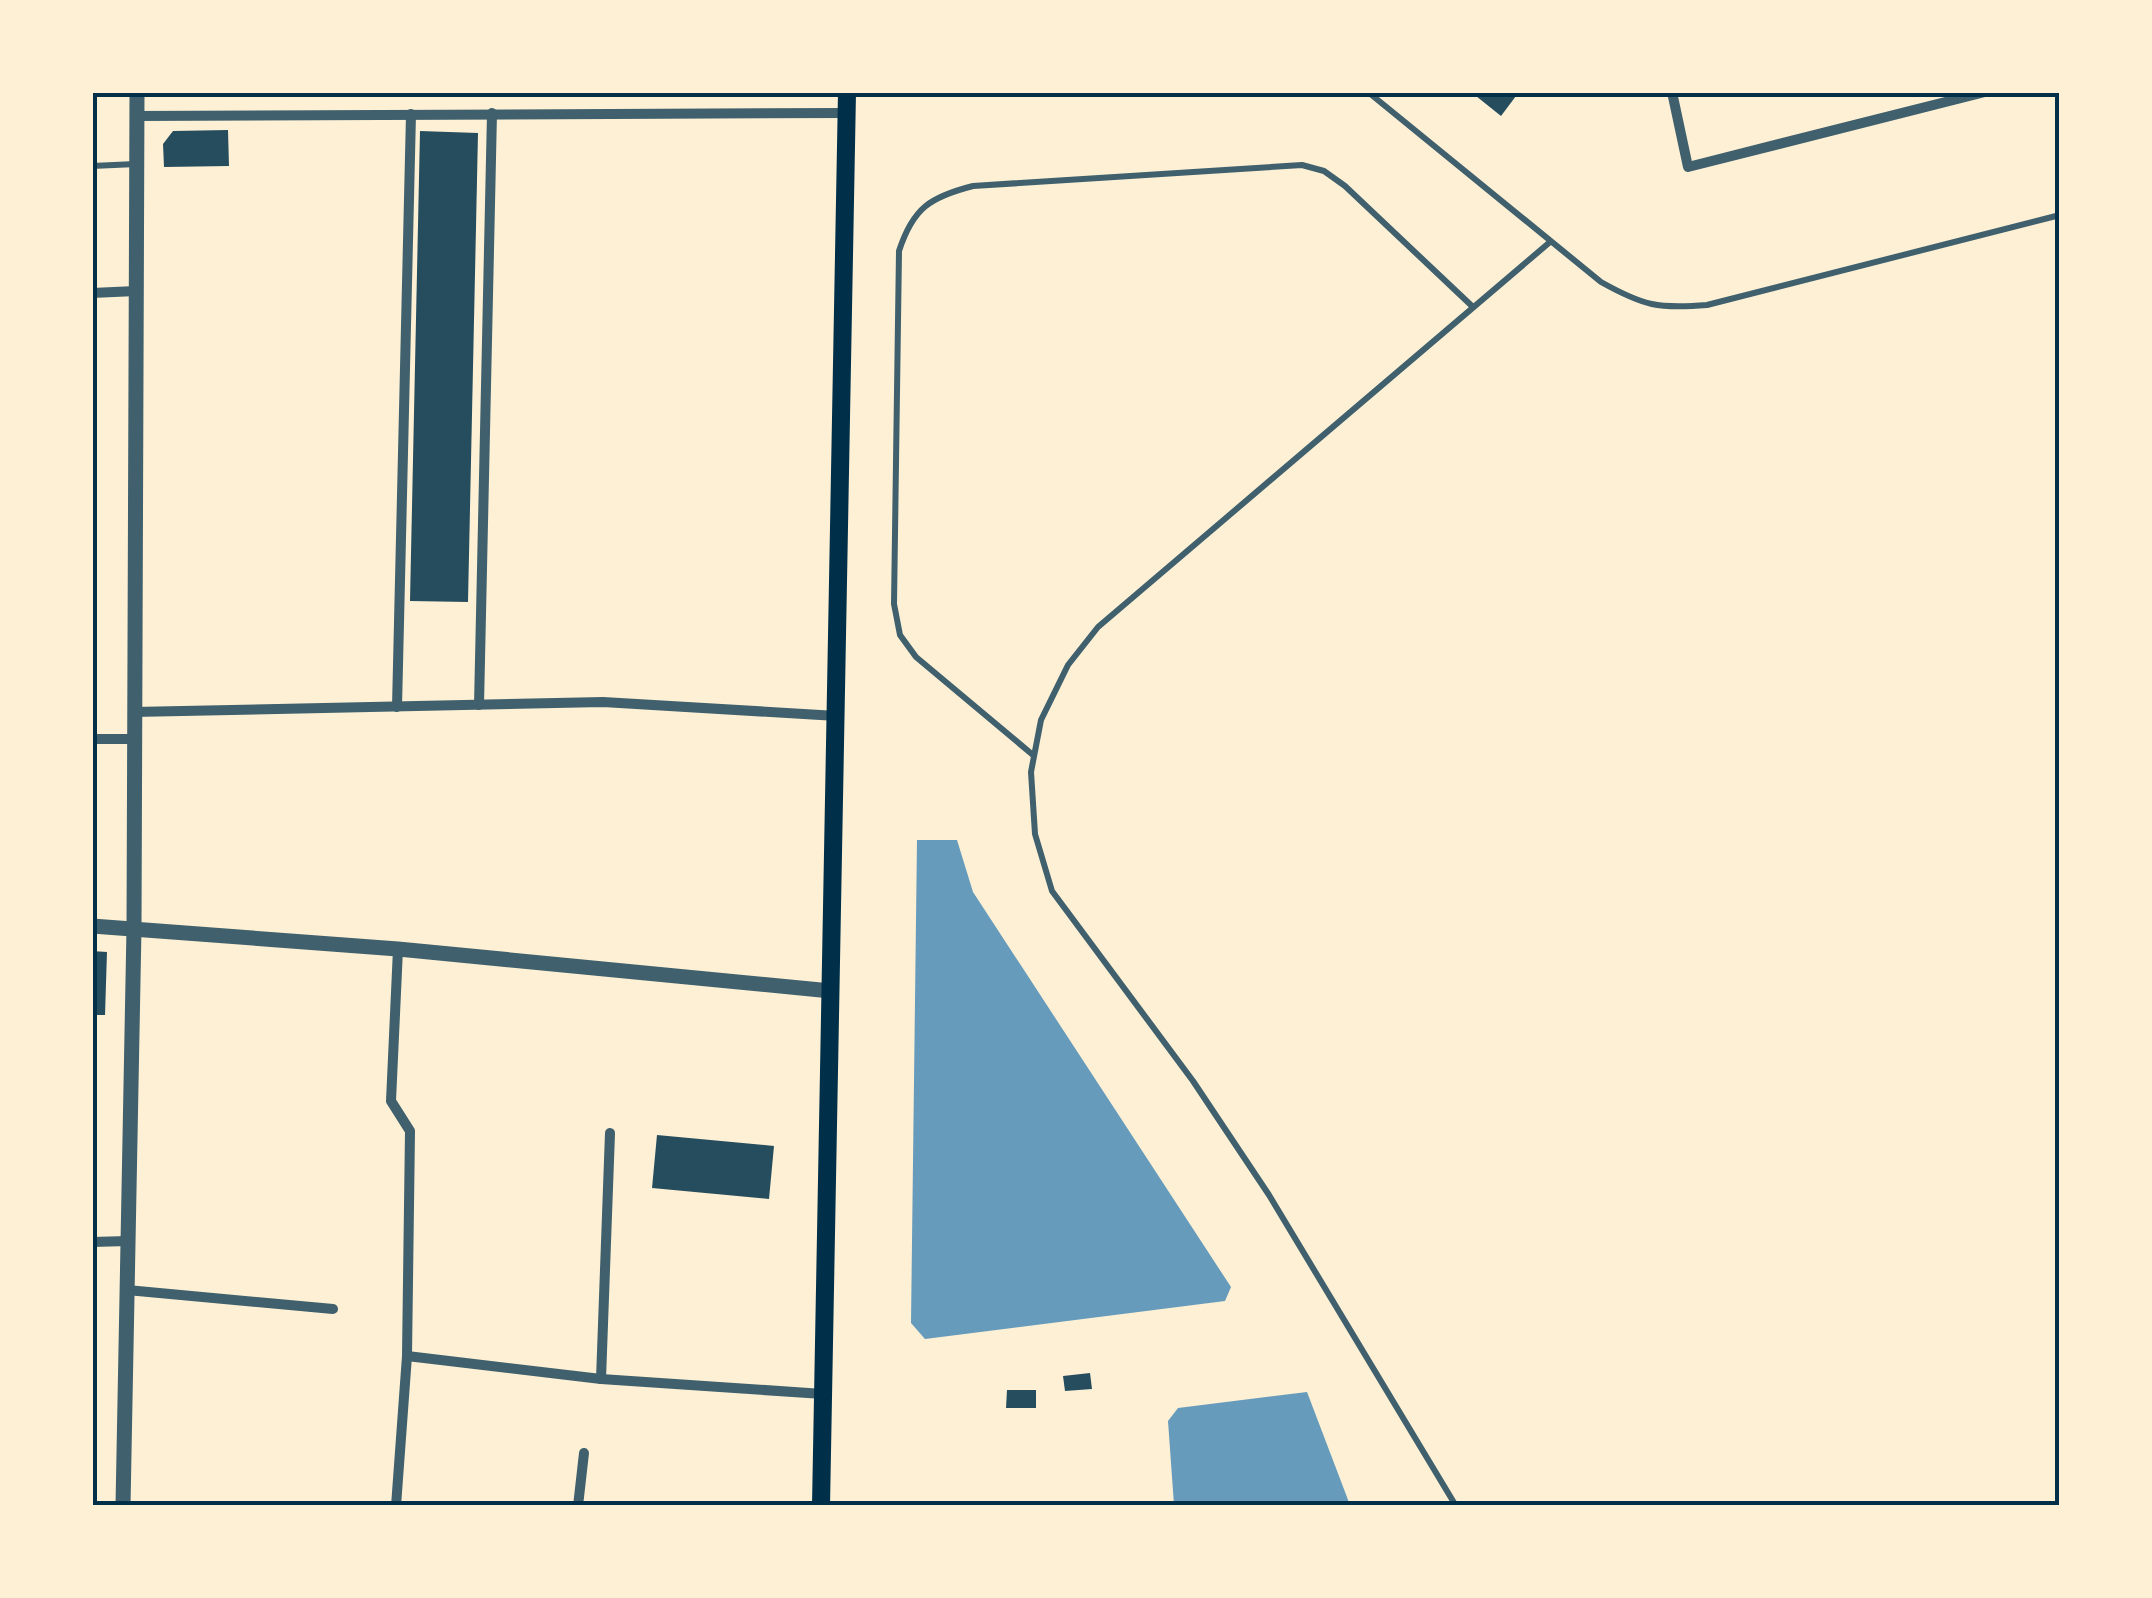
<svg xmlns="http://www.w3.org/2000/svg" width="2152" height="1598" viewBox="0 0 2152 1598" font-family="'Titillium Web',sans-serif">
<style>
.water{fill:#669bbc}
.building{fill:#264d5e}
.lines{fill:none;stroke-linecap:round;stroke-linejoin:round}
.service{stroke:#3f606c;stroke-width:6}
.minor{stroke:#3f606c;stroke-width:10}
.tertiary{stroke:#3f606c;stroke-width:15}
.secondary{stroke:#003049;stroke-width:18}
.neatline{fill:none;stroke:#003049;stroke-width:4}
</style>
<rect width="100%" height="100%" fill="#fdf0d5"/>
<g class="water">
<path d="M 917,840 L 957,840 L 973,892 L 1231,1287 L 1225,1301 L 925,1339 L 911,1323 Z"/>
<path d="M 1307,1392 L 1350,1505 L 1174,1505 L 1168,1421 L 1178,1408 Z"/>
</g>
<g class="building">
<path d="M 1471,92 L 1519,92 L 1501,116 Z"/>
<path d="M 228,130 L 229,166 L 164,167 L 163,144 L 173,131 Z"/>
<path d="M 420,131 L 478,133 L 468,602 L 410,601 Z"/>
<path d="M 92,951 L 107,952 L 105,1015 L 92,1015 Z"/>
<path d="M 657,1135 L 774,1146 L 769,1199 L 652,1188 Z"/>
<path d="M 1090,1373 L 1092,1389 L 1065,1391 L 1063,1376 Z"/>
<path d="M 1007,1390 L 1036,1390 L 1036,1408 L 1006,1408 Z"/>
</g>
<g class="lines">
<g class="service">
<path d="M 1368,92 L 1601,282 C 1644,306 1658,309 1707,305 L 2060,215"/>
<path d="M 92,166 L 136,164"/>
<path d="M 1033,755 L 916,657 L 900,635 L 894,604 L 899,251 C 913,208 930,197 973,186 L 1302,165 L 1324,171 L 1345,186 L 1473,307"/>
<path d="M 1456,1506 L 1269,1195 L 1193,1081 L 1052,891 L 1035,834 L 1031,772 L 1041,720 L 1068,665 L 1098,627 L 1550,242"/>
</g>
<g class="minor">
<path d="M 1672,92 L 1688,167 L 1985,92"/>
<path d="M 137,116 L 847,113"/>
<path d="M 92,293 L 136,291"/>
<path d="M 479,705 L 492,113"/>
<path d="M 397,707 L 411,114"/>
<path d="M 133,712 L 603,702 L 837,716"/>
<path d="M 92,739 L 133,739"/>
<path d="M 92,1242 L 128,1241"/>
<path d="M 127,1290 L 333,1309"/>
<path d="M 407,1356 L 601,1379 L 823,1394"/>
<path d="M 601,1379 L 610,1133"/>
<path d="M 396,1506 L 407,1356 L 410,1131 L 391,1101 L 398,949"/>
<path d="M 578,1506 L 584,1453"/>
</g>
<g class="tertiary">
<path d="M 92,926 L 398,949 L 831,991"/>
<path d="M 123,1506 L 134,928 L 137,92"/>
</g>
<path class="secondary" d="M 821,1506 L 847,92"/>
</g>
<rect width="2152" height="1598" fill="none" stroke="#fdf0d5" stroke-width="190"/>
<rect x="95" y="95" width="1962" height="1408" class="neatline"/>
</svg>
